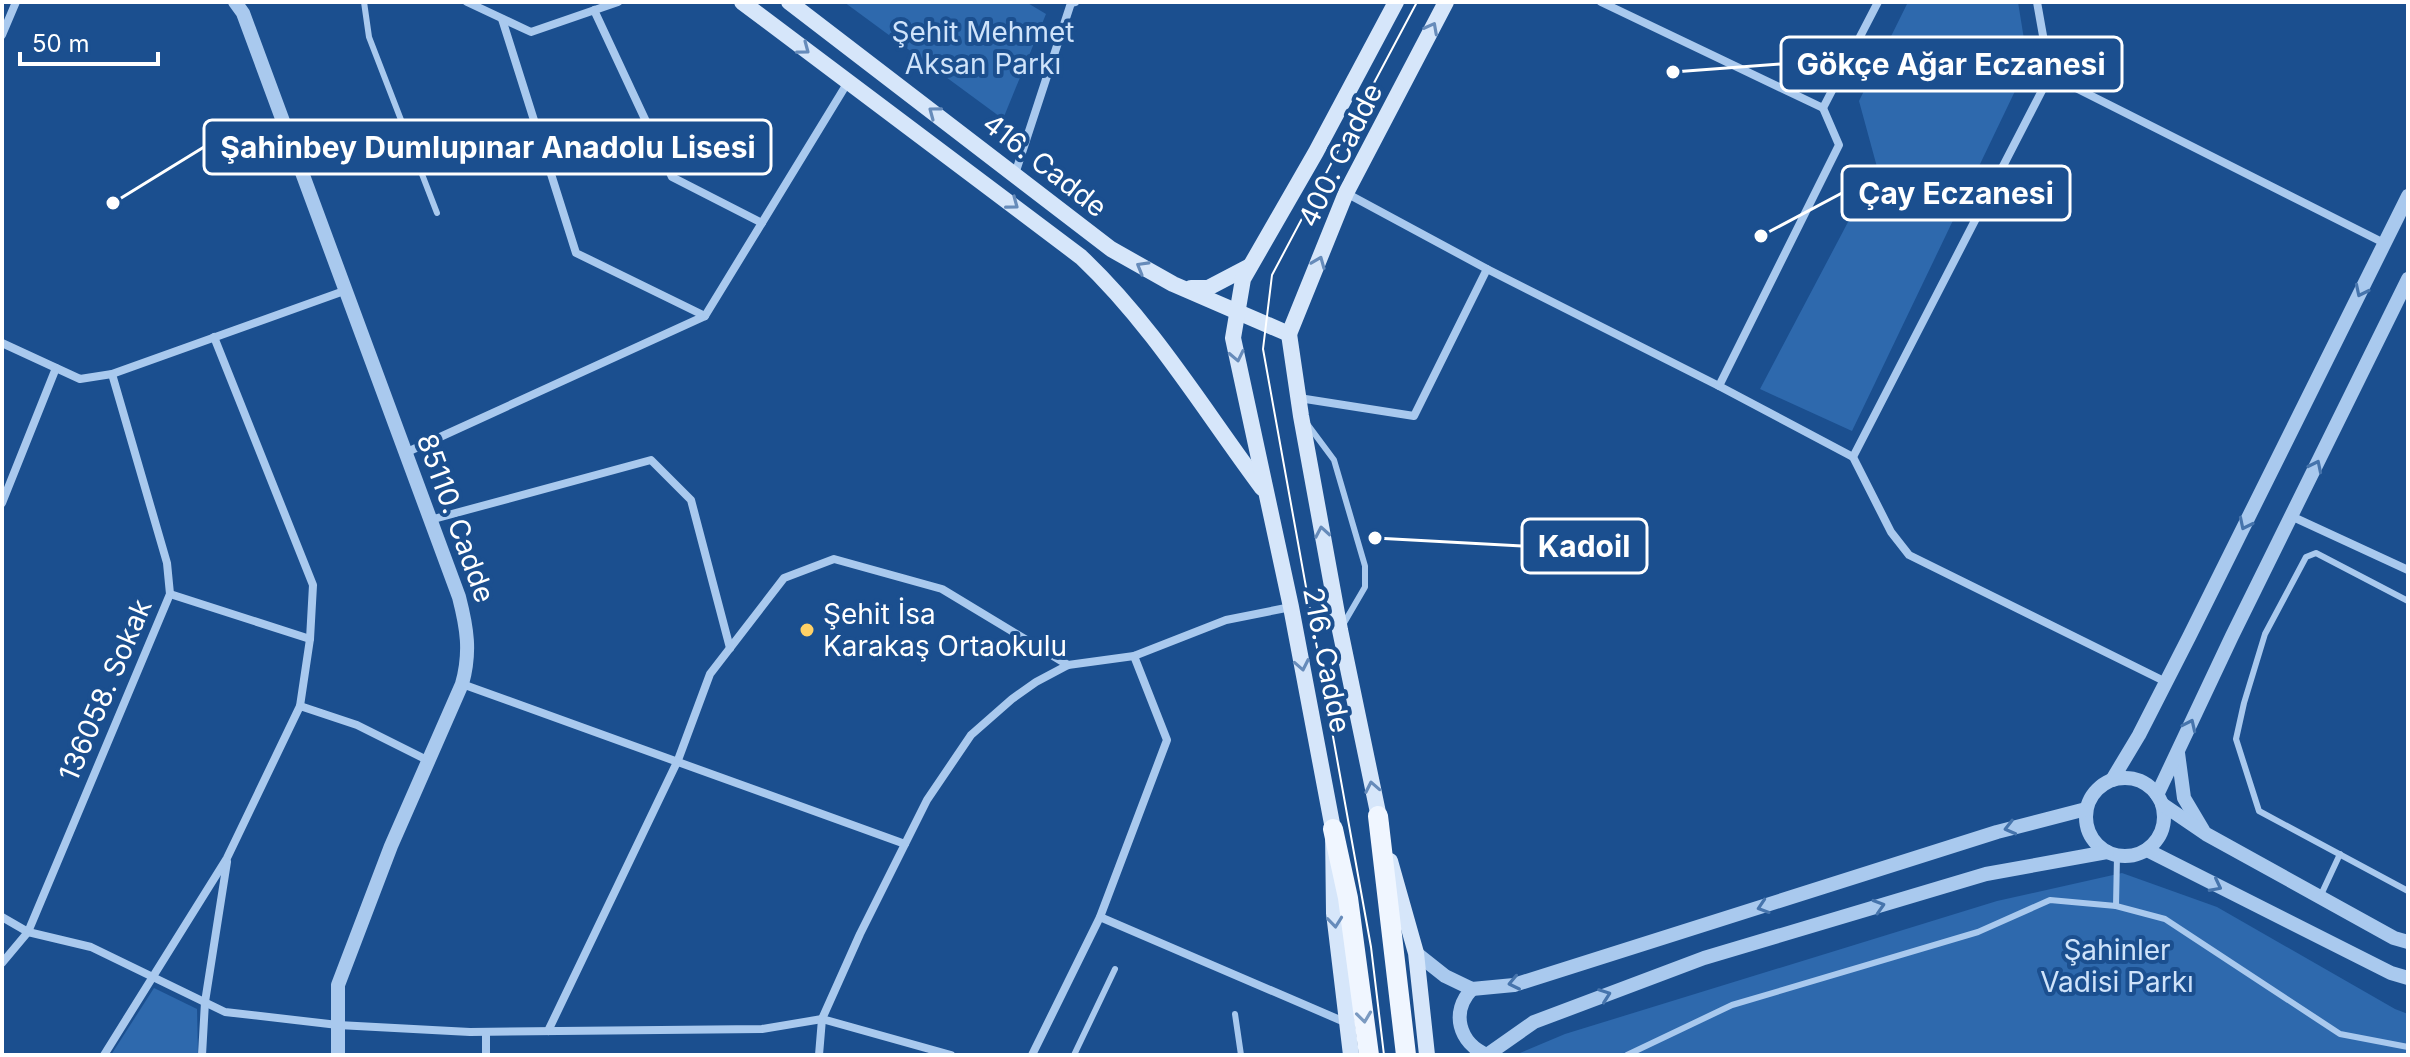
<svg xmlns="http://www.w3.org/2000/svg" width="2410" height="1057" viewBox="0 0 2410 1057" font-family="Inter,sans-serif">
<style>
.green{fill:#2e69ad}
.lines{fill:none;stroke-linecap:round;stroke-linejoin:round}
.service{stroke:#a9c9ee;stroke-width:6}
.minor{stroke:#a9c9ee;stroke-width:8}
.tertiary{stroke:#a9c9ee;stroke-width:14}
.secondary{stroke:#d6e6fa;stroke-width:16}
.primary{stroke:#f0f6ff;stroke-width:20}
.tram{stroke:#fff;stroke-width:2}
.oneway{stroke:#668bba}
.oneway2{stroke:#4674ac}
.oneway3{stroke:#7b9ac1}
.poi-dot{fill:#ffd166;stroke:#1b4f8f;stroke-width:3}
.labels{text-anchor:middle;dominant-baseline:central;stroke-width:8;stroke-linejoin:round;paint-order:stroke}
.park-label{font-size:28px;fill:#cfe3fa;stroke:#1b4f8f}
.street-label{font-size:28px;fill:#fff;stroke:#1b4f8f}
.poi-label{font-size:28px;fill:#fff;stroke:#1b4f8f;text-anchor:start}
.leader{fill:none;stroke:#fff;stroke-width:3}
.callout-dot{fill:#fff;stroke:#1b4f8f;stroke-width:3}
.callout{fill:#1b4f8f;stroke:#fff;stroke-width:3}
.callout-label{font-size:30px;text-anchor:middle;font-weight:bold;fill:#fff}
</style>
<rect width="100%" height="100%" fill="#1b4f8f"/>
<g class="green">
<path d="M 844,2 L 1026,2 L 1046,14 L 1003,119 Z"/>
<path d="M 1908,2 L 2018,2 L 2028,64 L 1852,431 L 1760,389 L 1877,167 L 1859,101 Z"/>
<path d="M 2122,873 L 2217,907 L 2395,1009 L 2408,1014 L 2408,1055 L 1515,1055 L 1565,1034 L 1997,901 Z"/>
<path d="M 154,988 L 197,1009 L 198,1055 L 111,1055 Z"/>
</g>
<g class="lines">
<g class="service">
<path d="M 364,2 L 369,37 L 437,213"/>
<path d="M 1308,425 L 1334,460 L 1365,566 L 1365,587 L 1344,623"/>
<path d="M 2408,601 L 2316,553 L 2306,557 L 2265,634 L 2244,703 L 2236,739 L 2259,811 L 2408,891"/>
<path d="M 2320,897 L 2340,854"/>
<path d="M 2116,906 L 2117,856"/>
<path d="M 1235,1014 L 1241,1055"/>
<path d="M 1074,1055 L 1115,969"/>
<path d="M 1627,1055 L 1732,1005 L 1978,932 L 2050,900 L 2116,906 L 2165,919 L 2340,1034 L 2408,1047"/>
</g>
<g class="minor">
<path d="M 467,2 L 531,32 L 618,2"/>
<path d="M 1601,2 L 1823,108 L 1878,2"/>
<path d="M 594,10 L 672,177 L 762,223"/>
<path d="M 502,19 L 576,253 L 705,316"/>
<path d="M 2,35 L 16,2"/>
<path d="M 2050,75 L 2384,243"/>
<path d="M 1015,174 L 1071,3 L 1075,2"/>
<path d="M 1346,193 L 1487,269 L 1719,386 L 1853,457 L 1891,532 L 1909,555 L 2166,682"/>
<path d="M 214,337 L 313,585 L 310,639 L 300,706"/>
<path d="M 2,343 L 80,379 L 112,374 L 344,291"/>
<path d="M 1719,386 L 1839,145 L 1823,108"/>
<path d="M 1299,398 L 1414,416 L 1487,269"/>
<path d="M 405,453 L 705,316 L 848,82"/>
<path d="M 1853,457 L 2050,75 L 2037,2"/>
<path d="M 2,503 L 56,368"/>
<path d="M 2291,516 L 2408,570"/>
<path d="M 430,520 L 651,460 L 691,500 L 730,648"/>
<path d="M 170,594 L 310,639"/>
<path d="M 462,684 L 905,844"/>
<path d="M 2,917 L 28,932 L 91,947 L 225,1012 L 338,1025 L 470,1032 L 762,1029 L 822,1019 L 951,1055"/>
<path d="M 1100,917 L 1347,1023"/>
<path d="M 2,963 L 28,932 L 170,594 L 167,563 L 112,374"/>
<path d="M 548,1031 L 678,760 L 710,674 L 784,578 L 834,559 L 942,589 L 1068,665"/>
<path d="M 486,1032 L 486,1055"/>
<path d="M 104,1055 L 227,858 L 300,706 L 357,725 L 427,760"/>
<path d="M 202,1055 L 205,1002 L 227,862"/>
<path d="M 819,1055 L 822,1019 L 860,934 L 927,800 L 971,735 L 1012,699 L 1036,682 L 1068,665 L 1134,656 L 1226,620 L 1291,607"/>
<path d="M 1032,1055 L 1100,917 L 1167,740 L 1134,656"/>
</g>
<g class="tertiary">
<path d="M 235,2 L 243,13 L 459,597 C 467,628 471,652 462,684 L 391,846 L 338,985 L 338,1055"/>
<path d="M 2178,753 L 2184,798 L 2203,830"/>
<circle cx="2125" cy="817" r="39"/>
<path d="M 2112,780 L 2139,735 L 2189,637 L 2408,196"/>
<path d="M 2157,795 L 2232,636 L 2408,279"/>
<path d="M 2162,804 L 2206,834 L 2394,938 L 2408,942"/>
<path d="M 2147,850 L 2391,973 L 2408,978"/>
<path d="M 1416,953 L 1445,976 L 1472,989 L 1514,985 L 1997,832 L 2086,809"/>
<path d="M 1472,989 C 1450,1012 1459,1043 1487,1055"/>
<path d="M 1487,1055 L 1534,1022 L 1704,958 L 1986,874 L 2107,852"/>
</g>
<g class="secondary">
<path d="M 742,2 L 1081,257 C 1153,325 1203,409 1262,488"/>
<path d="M 789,2 L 1111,249 L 1173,284 L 1289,334"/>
<path d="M 1191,288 L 1208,288 L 1250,266"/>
<path d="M 1289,334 L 1301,416 L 1340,630 L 1381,827"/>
<path d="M 1289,334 L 1346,193 L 1446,2"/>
<path d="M 1390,861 L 1416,953 L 1427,1055"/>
<path d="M 1351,1055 L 1334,913 L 1333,829 L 1291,607 L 1233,338 L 1243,279 L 1316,152 L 1396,2"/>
</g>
<g class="primary">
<path d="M 1378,816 L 1406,1055"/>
<path d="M 1333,829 L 1348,898 L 1369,1055"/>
</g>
<path class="tram" d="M 1384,1055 L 1371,947 L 1263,349 L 1272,275 L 1417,2"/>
</g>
<defs><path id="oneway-chevron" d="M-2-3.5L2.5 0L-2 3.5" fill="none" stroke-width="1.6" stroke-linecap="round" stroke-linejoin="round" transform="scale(2)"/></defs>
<g class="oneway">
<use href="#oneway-chevron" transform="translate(1432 28) rotate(-62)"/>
<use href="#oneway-chevron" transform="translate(804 49) rotate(37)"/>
<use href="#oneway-chevron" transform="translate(934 112) rotate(-143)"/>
<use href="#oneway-chevron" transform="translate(1013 204) rotate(37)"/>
<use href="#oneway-chevron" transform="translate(1319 262) rotate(-68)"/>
<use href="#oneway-chevron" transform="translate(1142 267) rotate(-150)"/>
<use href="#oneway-chevron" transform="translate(1237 356) rotate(78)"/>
<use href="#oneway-chevron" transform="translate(1322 532) rotate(-100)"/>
<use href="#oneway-chevron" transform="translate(1302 665) rotate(79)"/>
<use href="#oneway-chevron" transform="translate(1372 787) rotate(-101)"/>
<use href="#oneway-chevron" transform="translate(1335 922) rotate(84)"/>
</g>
<g class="oneway2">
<use href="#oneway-chevron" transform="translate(2361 291) rotate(116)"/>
<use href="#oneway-chevron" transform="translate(2316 466) rotate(-64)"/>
<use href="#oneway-chevron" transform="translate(2245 524) rotate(116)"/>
<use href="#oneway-chevron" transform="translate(2190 725) rotate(-65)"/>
<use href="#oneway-chevron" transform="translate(2010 828) rotate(166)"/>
<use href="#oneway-chevron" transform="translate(2216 886) rotate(27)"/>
<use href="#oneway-chevron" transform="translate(1879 906) rotate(-17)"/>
<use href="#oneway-chevron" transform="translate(1763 907) rotate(162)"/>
<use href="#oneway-chevron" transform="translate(1514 983) rotate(168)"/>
<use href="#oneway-chevron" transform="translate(1605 995) rotate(-20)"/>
</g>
<use class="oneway3" href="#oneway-chevron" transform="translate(1364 1017) rotate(83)"/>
<circle class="poi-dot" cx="807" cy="630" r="8"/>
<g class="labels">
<g class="park-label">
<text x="983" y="32">Şehit Mehmet<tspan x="983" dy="32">Aksan Parkı</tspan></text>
<text x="2117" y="950">Şahinler<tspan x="2117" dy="32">Vadisi Parkı</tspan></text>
</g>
<g class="street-label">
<text transform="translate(1340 155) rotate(-64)">400. Cadde</text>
<text transform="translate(1045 165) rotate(38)">416. Cadde</text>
<text transform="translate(456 518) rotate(70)">85110. Cadde</text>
<text transform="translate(1327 660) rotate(79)">216. Cadde</text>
<text transform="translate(105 690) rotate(-67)">136058. Sokak</text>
</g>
<g class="poi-label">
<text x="823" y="614">Şehit İsa<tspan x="823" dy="32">Karakaş Ortaokulu</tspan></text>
</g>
</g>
<path class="leader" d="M1673 72L1781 64M113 203L204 147M1761 236L1842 193M1375 538L1522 546"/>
<g class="callout-dot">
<circle cx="1673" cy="72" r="8"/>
<circle cx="113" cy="203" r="8"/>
<circle cx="1761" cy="236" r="8"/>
<circle cx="1375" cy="538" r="8"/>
</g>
<g class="callout">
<rect x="1781" y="37" width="341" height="54" rx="8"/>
<rect x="204" y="120" width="567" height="54" rx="8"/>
<rect x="1842" y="166" width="228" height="54" rx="8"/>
<rect x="1522" y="519" width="125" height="54" rx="8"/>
</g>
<g class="callout-label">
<text x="1951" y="75">Gökçe Ağar Eczanesi</text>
<text x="488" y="158">Şahinbey Dumlupınar Anadolu Lisesi</text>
<text x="1956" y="204">Çay Eczanesi</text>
<text x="1584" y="557">Kadoil</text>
</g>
<rect width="2410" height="1057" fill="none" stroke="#ffffff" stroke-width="8"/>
<path d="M20 52v12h138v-12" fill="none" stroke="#ffffff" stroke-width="4"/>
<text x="32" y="52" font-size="24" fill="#ffffff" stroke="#1b4f8f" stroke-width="6" paint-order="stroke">50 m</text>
</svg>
